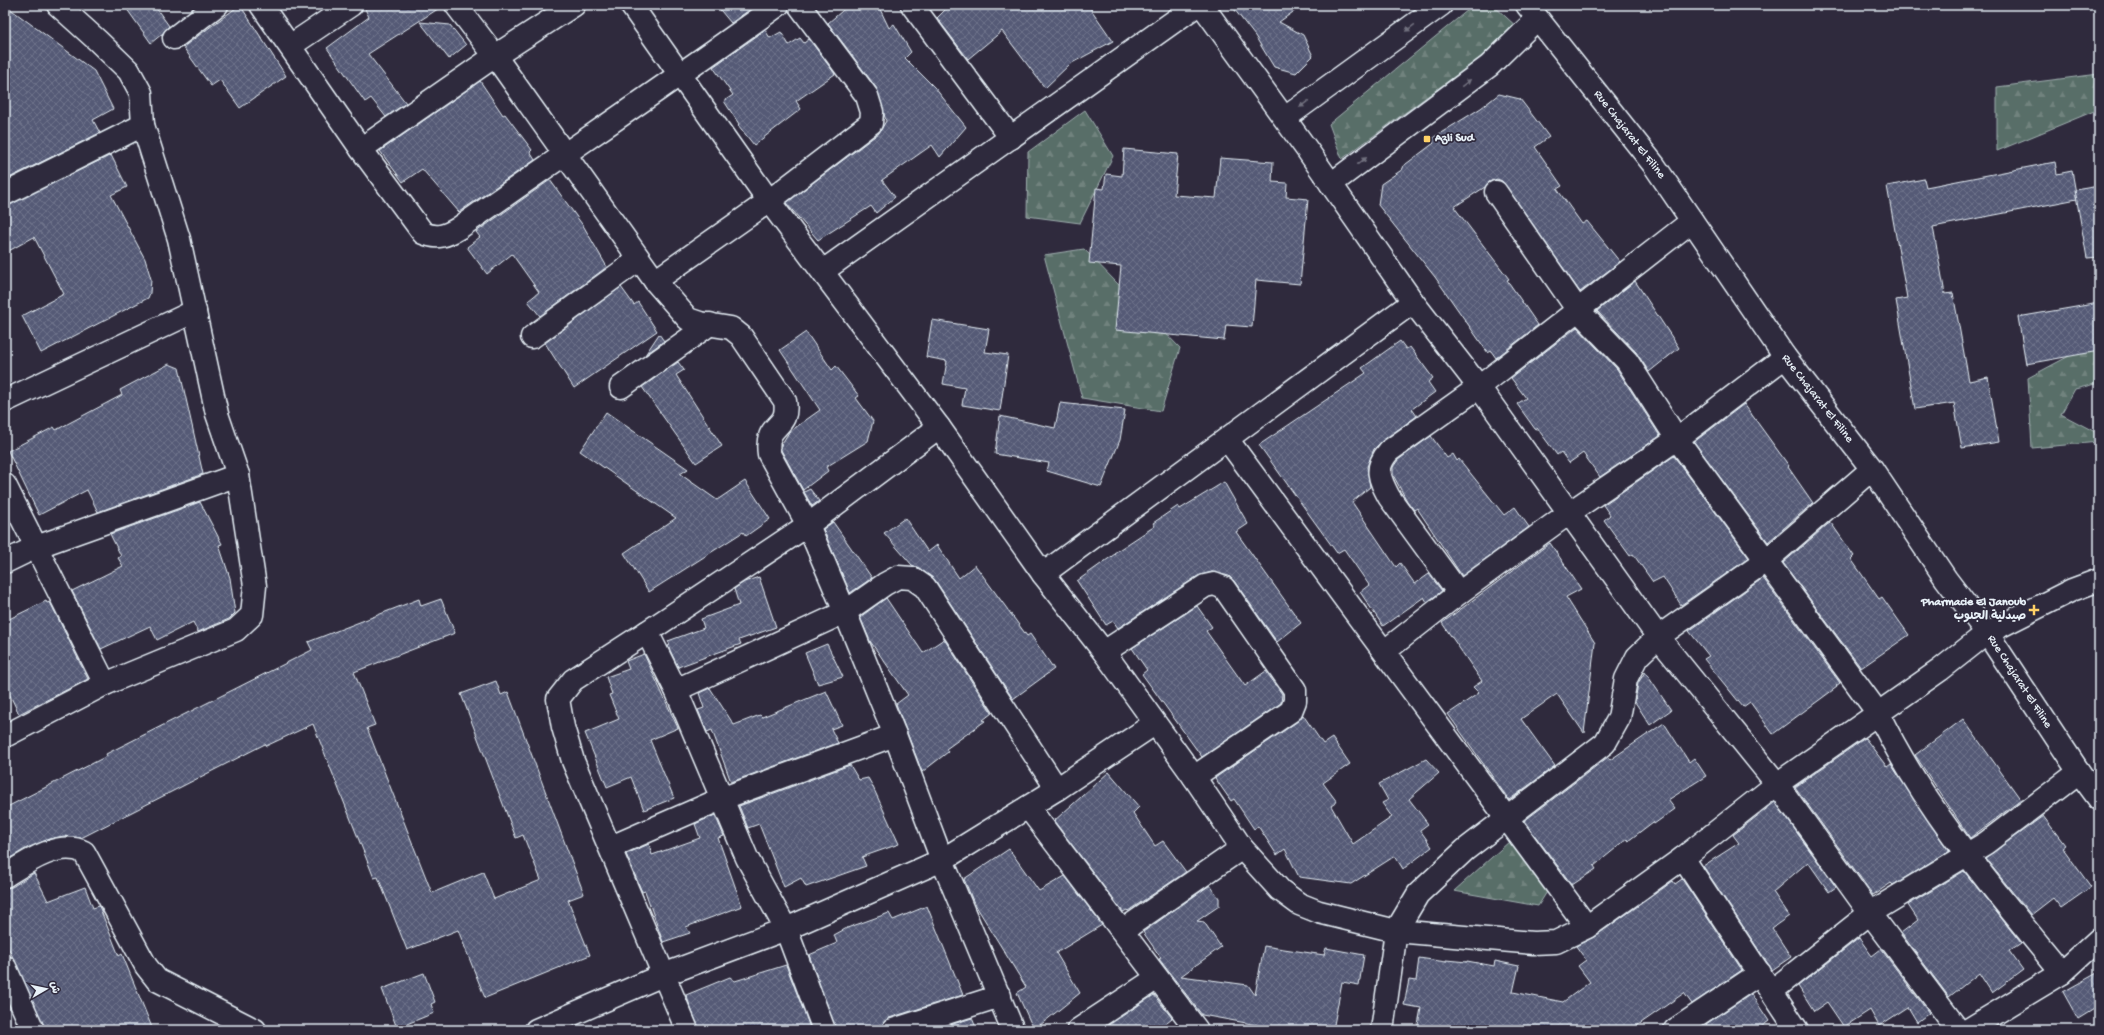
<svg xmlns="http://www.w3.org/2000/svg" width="2104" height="1035" viewBox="0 0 2104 1035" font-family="'Gochi Hand','Playpen Sans Arabic',sans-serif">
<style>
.forest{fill:url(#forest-firs);stroke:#a0b0b0}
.building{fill:url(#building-cross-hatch);stroke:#e8f1f8}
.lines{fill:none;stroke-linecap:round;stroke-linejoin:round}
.minor-casing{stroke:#e8f1f8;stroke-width:25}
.minor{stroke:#2f2a3d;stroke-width:22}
.oneway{fill:#70707e}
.poi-dot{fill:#ffd166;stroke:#2f2a3d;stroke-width:1.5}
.labels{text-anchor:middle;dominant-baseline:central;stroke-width:3.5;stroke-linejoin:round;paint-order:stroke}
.street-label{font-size:12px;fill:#e8f1f8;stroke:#2f2a3d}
.poi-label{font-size:12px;font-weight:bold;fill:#e8f1f8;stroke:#2f2a3d;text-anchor:start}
</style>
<defs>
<pattern id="forest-firs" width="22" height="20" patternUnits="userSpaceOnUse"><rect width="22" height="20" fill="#596e68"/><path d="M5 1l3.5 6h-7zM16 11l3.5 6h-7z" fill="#71837e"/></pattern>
<pattern id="building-cross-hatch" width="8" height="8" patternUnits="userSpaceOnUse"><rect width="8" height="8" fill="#545a76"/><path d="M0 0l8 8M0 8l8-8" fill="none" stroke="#6d728a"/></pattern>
</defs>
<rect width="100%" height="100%" fill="#2f2a3d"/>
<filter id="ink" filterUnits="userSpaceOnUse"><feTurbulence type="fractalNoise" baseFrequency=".025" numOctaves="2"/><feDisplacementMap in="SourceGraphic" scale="8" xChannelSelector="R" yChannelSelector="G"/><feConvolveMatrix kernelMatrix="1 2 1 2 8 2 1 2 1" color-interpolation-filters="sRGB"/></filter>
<g filter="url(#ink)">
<g class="forest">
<path d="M 1474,5 L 1493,5 L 1519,29 L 1342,159 L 1329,124 Z"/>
<path d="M 2094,5 L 2099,5 L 2099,51 Z"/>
<path d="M 2099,74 L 2099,109 L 1997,151 L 1997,87 Z"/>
<path d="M 1085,110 L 1113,156 L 1080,223 L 1027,216 L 1028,152 Z"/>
<path d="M 1084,249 L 1180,348 L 1161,411 L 1082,398 L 1044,255 Z"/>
<path d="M 2099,340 L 2099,383 L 2075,389 L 2061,414 L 2099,434 L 2099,442 L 2032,448 L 2028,378 Z"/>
<path d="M 1510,841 L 1550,887 L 1538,906 L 1454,891 Z"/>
</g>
<g class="building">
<path d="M 5,5 L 94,71 L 113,109 L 93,120 L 100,133 L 5,180 Z"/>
<path d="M 124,5 L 154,5 L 169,26 L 162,34 L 151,43 Z"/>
<path d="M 240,5 L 286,76 L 240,108 L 220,80 L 211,86 L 183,47 Z"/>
<path d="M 363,5 L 444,5 L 368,54 L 406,103 L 386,117 L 371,98 L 365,102 L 327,48 L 369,17 Z"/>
<path d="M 716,5 L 750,5 L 752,8 L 731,23 Z"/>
<path d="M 849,5 L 878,5 L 889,28 L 894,24 L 911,52 L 905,58 L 935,88 L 966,127 L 940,157 L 932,145 L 882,180 L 895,197 L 876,213 L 871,206 L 818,240 L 786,203 L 879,133 L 886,121 L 877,89 L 828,23 Z"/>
<path d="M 950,5 L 1088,5 L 1113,41 L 1070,64 L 1045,88 L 1002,31 L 968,59 L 937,18 Z"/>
<path d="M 1231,5 L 1303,5 L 1279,22 L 1303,35 L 1313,56 L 1296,73 L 1274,67 L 1255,36 Z"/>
<path d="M 420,22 L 450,25 L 466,45 L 449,59 Z"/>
<path d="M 765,30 L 770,38 L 781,32 L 789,45 L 800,38 L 804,43 L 809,39 L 835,74 L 796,101 L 801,109 L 754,145 L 738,125 L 739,124 L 724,101 L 733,95 L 713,67 Z"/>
<path d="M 480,81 L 503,115 L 505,114 L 532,150 L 530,152 L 535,160 L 459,212 L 422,169 L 403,182 L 380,151 Z"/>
<path d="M 1499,94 L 1520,99 L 1549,137 L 1535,147 L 1562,186 L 1557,189 L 1582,224 L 1587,221 L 1620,262 L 1580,292 L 1502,181 L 1497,179 L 1489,182 L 1485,187 L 1454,207 L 1509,279 L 1507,280 L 1538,325 L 1496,358 L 1491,351 L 1488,353 L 1435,277 L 1378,205 L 1381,184 L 1403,169 L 1402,167 L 1434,143 L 1431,139 L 1481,108 Z"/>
<path d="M 1124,149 L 1178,154 L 1174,195 L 1216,198 L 1220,158 L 1273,162 L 1272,182 L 1287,183 L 1286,197 L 1308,199 L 1300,284 L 1256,280 L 1252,327 L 1226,325 L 1224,340 L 1115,330 L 1121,266 L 1089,263 L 1096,188 L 1104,189 L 1106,174 L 1122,176 Z"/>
<path d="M 111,155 L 127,187 L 111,195 L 145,259 L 151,279 L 150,293 L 148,298 L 41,353 L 22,316 L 64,294 L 34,237 L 5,253 L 5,206 Z"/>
<path d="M 2055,162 L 2057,174 L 2072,171 L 2077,199 L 1933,227 L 1945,294 L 1953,293 L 1969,381 L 1988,377 L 1999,442 L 1962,448 L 1954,403 L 1915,409 L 1896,300 L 1907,298 L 1887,186 L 1924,179 L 1926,187 Z"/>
<path d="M 550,180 L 584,227 L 607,267 L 540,316 L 528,301 L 539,292 L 512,254 L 487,274 L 467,247 L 480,237 L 476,232 Z"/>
<path d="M 2099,186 L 2099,257 L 2087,258 L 2075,190 Z"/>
<path d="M 1635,281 L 1679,348 L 1649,372 L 1636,352 L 1597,311 Z"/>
<path d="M 621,287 L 634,305 L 638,302 L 657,331 L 574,388 L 545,343 Z"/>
<path d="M 2099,303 L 2099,351 L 2026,364 L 2018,317 Z"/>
<path d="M 932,320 L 989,329 L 985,352 L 1008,355 L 1000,411 L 962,405 L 965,388 L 943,384 L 947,361 L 926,357 Z"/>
<path d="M 1577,327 L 1617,369 L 1660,436 L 1600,477 L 1583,453 L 1569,463 L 1561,452 L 1557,455 L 1537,428 L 1535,429 L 1517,404 L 1526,398 L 1511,378 Z"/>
<path d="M 806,332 L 832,370 L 836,366 L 859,396 L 856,398 L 873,421 L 868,441 L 826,467 L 828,471 L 803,490 L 781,450 L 781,445 L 789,432 L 820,410 L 780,350 Z"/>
<path d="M 659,334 L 664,341 L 645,355 Z"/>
<path d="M 1400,341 L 1406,349 L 1410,347 L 1433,378 L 1428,382 L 1435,392 L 1412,409 L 1417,416 L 1382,441 L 1374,449 L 1367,467 L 1370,487 L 1352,502 L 1396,567 L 1400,563 L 1415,584 L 1429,574 L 1442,591 L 1427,602 L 1424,597 L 1383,626 L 1360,592 L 1369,585 L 1344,549 L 1337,553 L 1259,445 L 1366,373 L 1362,368 Z"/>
<path d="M 678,362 L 684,370 L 676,375 L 722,446 L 696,463 L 642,387 Z"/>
<path d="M 169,364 L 179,368 L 203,474 L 98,512 L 87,490 L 39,515 L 8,451 L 54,427 L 56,430 L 122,395 L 120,390 Z"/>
<path d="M 1060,403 L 1125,410 L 1120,440 L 1101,487 L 1047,471 L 1049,463 L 995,454 L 1000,416 L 1055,428 Z"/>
<path d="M 1744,404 L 1789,466 L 1788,467 L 1813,503 L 1768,542 L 1694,442 Z"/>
<path d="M 606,412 L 688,469 L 680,474 L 717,500 L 745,481 L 770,519 L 746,536 L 743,532 L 649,592 L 624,553 L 676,518 L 580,451 Z"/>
<path d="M 1431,436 L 1447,458 L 1453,454 L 1457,461 L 1459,459 L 1504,515 L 1515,507 L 1529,527 L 1462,576 L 1417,508 L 1414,510 L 1407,501 L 1393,475 L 1393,467 L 1398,460 Z"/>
<path d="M 1674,456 L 1749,558 L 1681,605 L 1663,577 L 1653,582 L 1633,554 L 1630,556 L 1604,520 L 1610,515 L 1603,505 Z"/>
<path d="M 1224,482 L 1248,524 L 1236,532 L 1301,623 L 1277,642 L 1234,581 L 1229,576 L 1212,572 L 1198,576 L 1118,628 L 1113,621 L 1106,625 L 1077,581 L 1115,554 L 1114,553 L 1155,526 L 1153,523 L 1178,506 L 1180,509 Z"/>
<path d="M 810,489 L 819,501 L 812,506 L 804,492 Z"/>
<path d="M 200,502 L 222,544 L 219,545 L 230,578 L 235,613 L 229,619 L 198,632 L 193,622 L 157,640 L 150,626 L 101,649 L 72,591 L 123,566 L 118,558 L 121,556 L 110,534 Z"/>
<path d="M 905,518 L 928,552 L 937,545 L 959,578 L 975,565 L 1027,636 L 1030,634 L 1054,669 L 1013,699 L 935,580 L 919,568 L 912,565 L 884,533 Z"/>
<path d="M 833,522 L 872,578 L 850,593 L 823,529 Z"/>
<path d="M 1831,523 L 1854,556 L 1851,559 L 1879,599 L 1882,597 L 1909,635 L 1861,668 L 1783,563 L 1828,524 Z"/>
<path d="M 1550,543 L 1581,589 L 1566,597 L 1595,643 L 1584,733 L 1557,694 L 1521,719 L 1555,766 L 1509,800 L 1448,714 L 1479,693 L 1473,687 L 1482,681 L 1442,623 Z"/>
<path d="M 759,577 L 776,627 L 739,640 L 741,644 L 678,667 L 668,646 L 670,645 L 668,641 L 704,628 L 701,619 L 739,605 L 734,589 L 744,582 Z"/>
<path d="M 1763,578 L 1840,683 L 1836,686 L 1837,687 L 1773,734 L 1750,702 L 1743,707 L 1704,659 L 1709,656 L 1689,631 Z"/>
<path d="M 886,598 L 923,653 L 944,639 L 992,713 L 983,720 L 985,721 L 946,749 L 948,752 L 922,772 L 896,704 L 908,695 L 870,641 L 860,617 Z"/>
<path d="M 419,599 L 421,606 L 441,599 L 455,633 L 354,672 L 375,725 L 367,728 L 432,893 L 483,872 L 494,899 L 541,880 L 523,835 L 516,838 L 461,694 L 496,681 L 501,695 L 508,692 L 584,894 L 568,900 L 590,955 L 485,998 L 458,930 L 407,950 L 378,877 L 374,878 L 313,724 L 266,746 L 265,744 L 81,838 L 64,836 L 49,839 L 27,848 L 5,861 L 5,808 L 107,756 L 106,754 L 312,650 L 308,642 Z"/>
<path d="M 46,601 L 47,603 L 50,602 L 88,679 L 19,714 L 5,685 L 5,621 Z"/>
<path d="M 1197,606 L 1212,627 L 1206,631 L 1245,686 L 1266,671 L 1282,694 L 1281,703 L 1202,757 L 1142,674 L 1147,670 L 1132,648 Z"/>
<path d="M 827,644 L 843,677 L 818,684 L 805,653 Z"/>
<path d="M 644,654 L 678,728 L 650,740 L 674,798 L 644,810 L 631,777 L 607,787 L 585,733 L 619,719 L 609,695 L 612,694 L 606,677 L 629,669 L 626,661 Z"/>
<path d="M 1645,672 L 1671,710 L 1650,725 L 1635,702 L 1638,683 Z"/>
<path d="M 710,688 L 734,725 L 760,715 L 762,717 L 826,691 L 842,725 L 831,729 L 838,743 L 731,782 L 712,730 L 707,732 L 698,710 L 704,708 L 699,693 Z"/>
<path d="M 1303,715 L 1323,744 L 1332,738 L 1350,764 L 1323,783 L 1337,802 L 1331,806 L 1353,844 L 1392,817 L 1382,803 L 1388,800 L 1379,784 L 1426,759 L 1439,773 L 1409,799 L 1428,824 L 1420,830 L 1432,847 L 1403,869 L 1395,856 L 1351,884 L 1299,877 L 1285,849 L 1277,855 L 1258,826 L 1254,829 L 1234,799 L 1231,801 L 1215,778 L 1298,721 Z"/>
<path d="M 1963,719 L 2021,800 L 1970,838 L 1915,755 Z"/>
<path d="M 1664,723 L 1689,762 L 1694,758 L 1706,776 L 1668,800 L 1675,809 L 1654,824 L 1653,822 L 1628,841 L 1627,839 L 1594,866 L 1596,869 L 1572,885 L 1524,821 L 1608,757 L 1610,760 Z"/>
<path d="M 1865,738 L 1887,767 L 1891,764 L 1949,851 L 1893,885 L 1891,883 L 1873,895 L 1795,787 Z"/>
<path d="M 850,765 L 859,780 L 868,778 L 872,785 L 899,844 L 862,857 L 866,866 L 806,887 L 801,878 L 784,887 L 759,824 L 748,828 L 739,806 Z"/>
<path d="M 1109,772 L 1139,807 L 1133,813 L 1155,846 L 1163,841 L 1186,872 L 1128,911 L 1127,910 L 1123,912 L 1054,821 Z"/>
<path d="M 1775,802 L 1836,887 L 1829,892 L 1808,862 L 1773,892 L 1789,916 L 1772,928 L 1791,957 L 1772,970 L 1703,866 L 1739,843 L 1733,835 Z"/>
<path d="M 715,815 L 724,836 L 718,838 L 742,906 L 686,927 L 690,933 L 663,942 L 645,891 L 642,892 L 626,854 L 649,844 L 652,855 L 700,838 L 695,824 Z"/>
<path d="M 2043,816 L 2065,845 L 2062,847 L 2091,887 L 2061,908 L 2053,898 L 2031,915 L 1985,858 Z"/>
<path d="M 1009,849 L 1039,891 L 1065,876 L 1102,925 L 1056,953 L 1080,993 L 1034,1030 L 1017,993 L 1026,987 L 973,901 L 964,879 Z"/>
<path d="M 1964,871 L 2021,943 L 2009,951 L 2023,970 L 1992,993 L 1979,973 L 1949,997 L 1901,933 L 1918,920 L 1908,905 Z"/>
<path d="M 34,873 L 48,901 L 85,887 L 93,908 L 99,906 L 119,956 L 122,954 L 153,1030 L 45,1030 L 5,940 L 5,888 L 12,887 Z"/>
<path d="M 1682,879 L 1742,970 L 1692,1004 L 1684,993 L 1631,1030 L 1417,1030 L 1421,1008 L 1404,1005 L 1409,980 L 1416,981 L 1419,958 L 1446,962 L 1446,960 L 1467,962 L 1467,961 L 1494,966 L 1495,961 L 1519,966 L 1513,992 L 1563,1002 L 1590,982 L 1578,966 L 1586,960 L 1576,946 L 1594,937 L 1673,881 L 1675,884 Z"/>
<path d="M 1210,885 L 1219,898 L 1219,906 L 1197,921 L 1204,922 L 1221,947 L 1181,976 L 1248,985 L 1255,995 L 1264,946 L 1324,955 L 1326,948 L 1364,955 L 1359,985 L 1342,982 L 1333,1030 L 1285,1030 L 1202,1015 L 1159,959 L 1161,958 L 1143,932 Z"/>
<path d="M 927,906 L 963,995 L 889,1018 L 884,1022 L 881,1030 L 836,1030 L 809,955 L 837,943 L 834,935 L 847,928 L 889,913 L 893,920 Z"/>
<path d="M 1859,938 L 1872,956 L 1881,949 L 1929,1013 L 1917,1022 L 1908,1007 L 1879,1026 L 1870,1010 L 1844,1027 L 1827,1002 L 1814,1011 L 1798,986 Z"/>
<path d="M 786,965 L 811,1030 L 699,1030 L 686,995 L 730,977 L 735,981 Z"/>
<path d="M 2099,972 L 2099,1006 L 2078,1019 L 2063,992 Z"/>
<path d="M 424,973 L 435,1002 L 431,1004 L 434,1013 L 397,1028 L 382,989 Z"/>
<path d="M 1751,994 L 1769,1021 L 1757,1030 L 1710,1030 L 1706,1024 Z"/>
<path d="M 1154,995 L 1172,1018 L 1157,1030 L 1101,1030 Z"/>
<path d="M 972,1018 L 977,1030 L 934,1030 Z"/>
</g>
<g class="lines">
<g class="minor-casing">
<g id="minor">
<path d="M 261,5 L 361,149 L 423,233 C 437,239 446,236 459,228 C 565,153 673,81 778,5"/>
<path d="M 456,5 L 495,56 L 655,281 L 688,319 L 700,323 L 731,328 L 741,336 L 785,401 C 790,431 764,421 769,454 L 808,525 L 845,612 L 895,735 L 942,860 L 1013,1030"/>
<path d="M 631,5 L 769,201 L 939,427 L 1043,574 L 1104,652 L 1194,777 L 1242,848 L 1280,890 L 1299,904 L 1319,912 L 1396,931 L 1533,943 L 1556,942 L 1587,927 L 1683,858 L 1777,784 L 1940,670 L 1987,633 L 2072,590 L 2099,580"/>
<path d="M 912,5 L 1011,138"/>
<path d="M 1202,5 L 1308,151 L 1413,302 L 1479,387 L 1658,637 L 1777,784 L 1870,913 L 1958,1030"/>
<path d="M 1527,5 L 1654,165 L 1785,357 L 1872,469 L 1946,579 L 1987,633 L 2079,772 L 2099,799"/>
<path d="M 174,38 L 217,5"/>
<path d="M 290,46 L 351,5"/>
<path d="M 1285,118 L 1441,5"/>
<path d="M 361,149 L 495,56 L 574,5"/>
<path d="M 1331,184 L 1489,66 L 1537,19"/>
<path d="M 1496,192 L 1577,309 L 1627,361 L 1677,439 L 1878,713 C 1924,809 1995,891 2062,973"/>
<path d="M 5,194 L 143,125"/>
<path d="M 823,271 L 1197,5"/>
<path d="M 655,281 L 769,201 L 871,123 L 872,112 L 867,96 L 799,5"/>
<path d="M 532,337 L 638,260"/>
<path d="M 621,387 L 710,324"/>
<path d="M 5,401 L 195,311"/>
<path d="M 1227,439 L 1587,927"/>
<path d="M 5,485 L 105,684"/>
<path d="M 5,562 L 36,547 L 238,475"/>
<path d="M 1043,574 L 1413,302"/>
<path d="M 1459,593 L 1389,497 C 1379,478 1374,468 1389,451 L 1479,387 L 1692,221"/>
<path d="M 647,632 L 676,690 L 747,858 L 786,929 L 824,1030"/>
<path d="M 1385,651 L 1459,593 L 1569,513 L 1677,439 L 1785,357"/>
<path d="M 1104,652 L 1205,586 L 1214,584 L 1224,588 L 1295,690 L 1295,701 L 1291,711 L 1194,777"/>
<path d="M 676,690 L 845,612 L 885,584 L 898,577 L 912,578 L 925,587 L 1057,789"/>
<path d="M 5,736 L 105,684 L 236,630 L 252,615 L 255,586 L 238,475 L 217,414 L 179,239 L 143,125 L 141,93 L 129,71 L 98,41 L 58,5"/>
<path d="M 1028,807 L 1197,1030"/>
<path d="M 611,847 L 721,799 L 895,735"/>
<path d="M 1683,858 L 1797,1030"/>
<path d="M 5,876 C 27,862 58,840 84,852 L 146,966 L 157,980 L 255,1030"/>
<path d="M 1122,931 L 1242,848"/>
<path d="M 5,967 L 33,1030"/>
<path d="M 1772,991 L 1870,913 L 1986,843 L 2079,772"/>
<path d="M 536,1030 L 663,975 L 786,929 L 942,860 L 1057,789 L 1154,724"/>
<path d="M 687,1030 L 573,761 L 563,727 L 558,699 L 573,680 L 647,632 L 808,525 L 939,427"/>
<path d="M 893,1030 L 1000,996"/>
<path d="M 1078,1030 L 1157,978"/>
<path d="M 1382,1030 L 1396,931 L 1418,894 L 1465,850 L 1605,743 L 1619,718 L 1626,679 L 1637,657 L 1658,637 L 1767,560 L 1872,469"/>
<path d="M 1675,1030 L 1760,973"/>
<path d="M 1968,1030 L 2062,973 L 2099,939"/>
</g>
</g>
<use href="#minor" class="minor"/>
</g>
<defs><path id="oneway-solid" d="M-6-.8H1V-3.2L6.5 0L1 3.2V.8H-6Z"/></defs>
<g class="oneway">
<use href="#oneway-solid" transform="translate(1410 28) rotate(144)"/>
<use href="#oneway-solid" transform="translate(1466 83) rotate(-37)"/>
<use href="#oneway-solid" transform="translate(1304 104) rotate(144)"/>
<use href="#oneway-solid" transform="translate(1362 161) rotate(-37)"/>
</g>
</g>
<g class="poi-dot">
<rect x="1423" y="135" width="8" height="8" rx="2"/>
<path d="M2032 604h4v4h4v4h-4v4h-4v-4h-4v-4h4z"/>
</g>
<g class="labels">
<g class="street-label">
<text transform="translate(1629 135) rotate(52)">Rue Chajarat El Filine</text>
<text transform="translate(1817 399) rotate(52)">Rue Chajarat El Filine</text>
<text transform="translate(2019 682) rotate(57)">Rue Chajarat El Filine</text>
</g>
<g class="poi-label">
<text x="1435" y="139">Azli Sud</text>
<text x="2026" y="603" text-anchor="end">Pharmacie El Janoub<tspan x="2026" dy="14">صيدلية الجنوب</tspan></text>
</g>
</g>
<rect width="2104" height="1035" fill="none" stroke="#2f2a3d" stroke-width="20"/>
<rect x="10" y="10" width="2084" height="1015" fill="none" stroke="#e8f1f8" stroke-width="1.5" filter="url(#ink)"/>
<g transform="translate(46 989) rotate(81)" stroke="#2f2a3d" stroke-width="3" paint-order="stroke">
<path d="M0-3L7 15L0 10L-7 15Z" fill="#e8f1f8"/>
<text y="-6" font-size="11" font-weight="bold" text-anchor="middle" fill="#e8f1f8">ش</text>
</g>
</svg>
